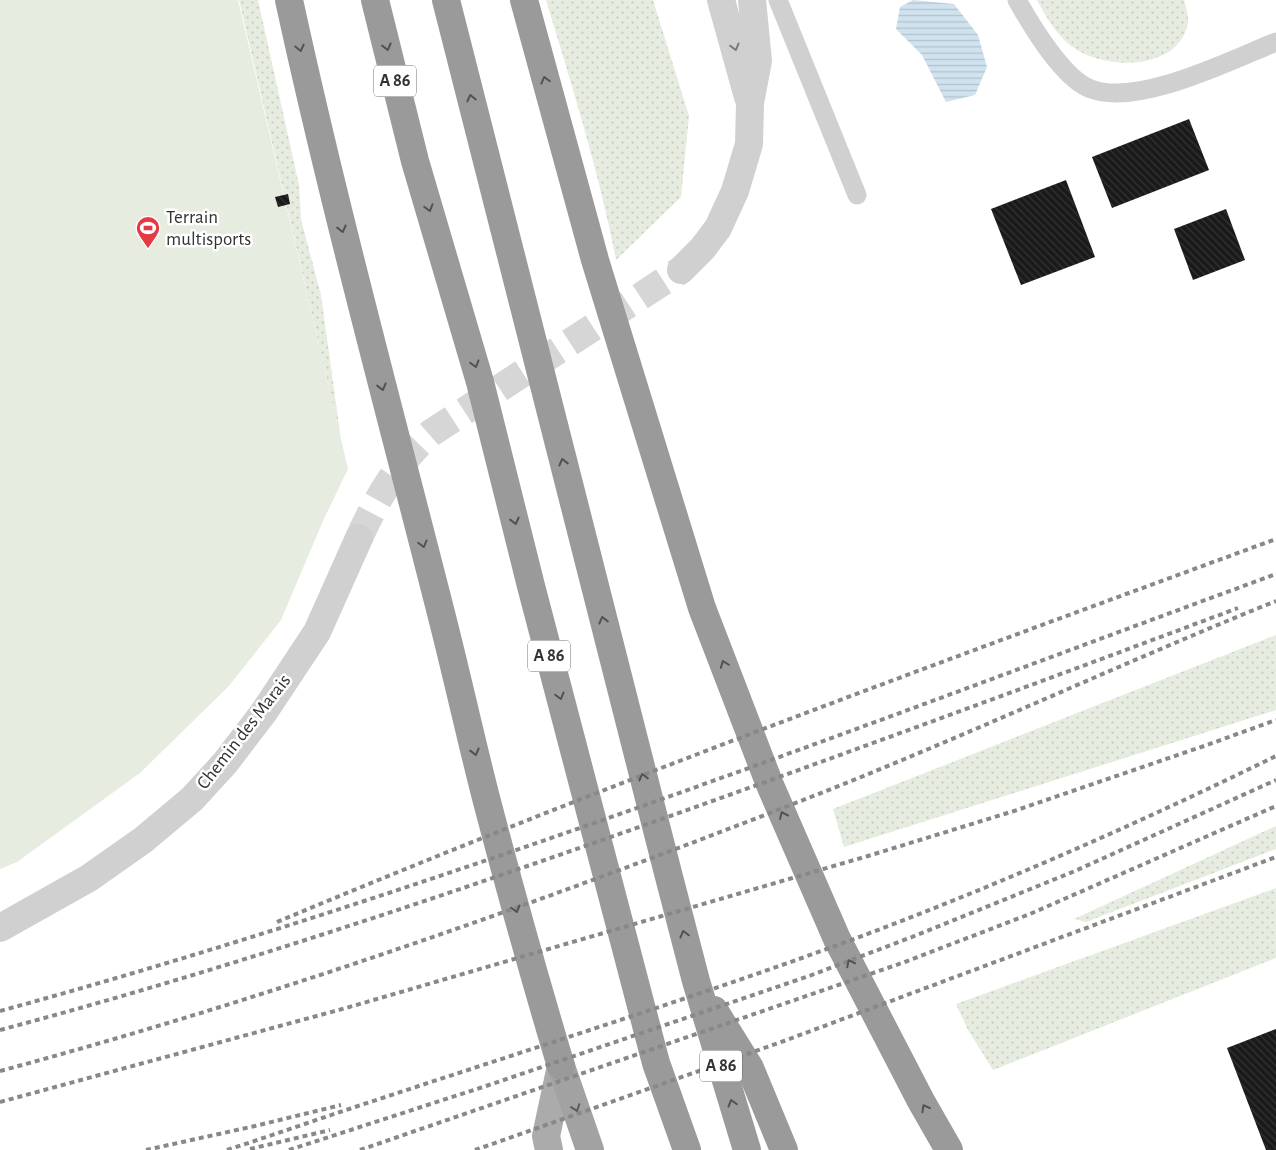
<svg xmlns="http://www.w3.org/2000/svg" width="1276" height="1150" viewBox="0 0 1276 1150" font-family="'Alegreya Sans',sans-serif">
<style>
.grass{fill:url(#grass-dots)}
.green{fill:#e6ecdf}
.water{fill:url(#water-rules)}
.building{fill:url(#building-back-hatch)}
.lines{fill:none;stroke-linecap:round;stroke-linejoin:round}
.tertiary-tunnel{stroke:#d6d6d6;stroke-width:28;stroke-dasharray:28 14;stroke-linecap:butt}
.service{stroke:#d0d0d0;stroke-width:19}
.tertiary{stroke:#d0d0d0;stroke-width:28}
.primary{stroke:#ababab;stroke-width:28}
.trunk{stroke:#a2a2a2;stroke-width:28}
.motorway{stroke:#9a9a9a;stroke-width:28}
.rail{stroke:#888;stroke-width:4;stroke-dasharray:5 4;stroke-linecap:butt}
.oneway{stroke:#525252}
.oneway2{stroke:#7a7a7a}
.oneway3{stroke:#5a5a5a}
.labels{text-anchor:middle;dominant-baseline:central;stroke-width:5;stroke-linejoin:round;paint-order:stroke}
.shield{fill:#fff;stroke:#707070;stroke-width:1}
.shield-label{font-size:18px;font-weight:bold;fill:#333}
.poi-label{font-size:19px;fill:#333;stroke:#fff;text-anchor:start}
.street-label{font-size:19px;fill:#333;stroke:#fff}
</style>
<defs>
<pattern id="grass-dots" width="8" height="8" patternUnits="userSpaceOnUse" patternTransform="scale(1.25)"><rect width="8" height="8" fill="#e6ecdf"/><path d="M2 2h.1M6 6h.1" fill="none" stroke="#c6cbc0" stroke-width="1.8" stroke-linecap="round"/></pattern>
<pattern id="water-rules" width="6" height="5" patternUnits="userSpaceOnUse" patternTransform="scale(1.25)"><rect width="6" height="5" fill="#cfe2ee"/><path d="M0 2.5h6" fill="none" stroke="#b2c2cd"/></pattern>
<pattern id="building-back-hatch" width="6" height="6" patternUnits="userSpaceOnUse" patternTransform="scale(1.25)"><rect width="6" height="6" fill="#1a1a1a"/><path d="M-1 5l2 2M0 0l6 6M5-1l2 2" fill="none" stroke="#333"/></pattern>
</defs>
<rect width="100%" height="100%" fill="#fff"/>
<g class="grass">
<path d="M 239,0 L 258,0 L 299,185 L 301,219 L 321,295 L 341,440 Z"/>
<path d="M 546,0 L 653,0 L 689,116 L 681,197 L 616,260 C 599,172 572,86 546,0 Z"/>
<path d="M 1037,0 L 1184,0 C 1186,7 1189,16 1188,23 C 1179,70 1110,70 1077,50 C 1059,39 1047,19 1037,0 Z"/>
<path d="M 1276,635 L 1276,710 L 844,847 L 833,809 Z"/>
<path d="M 1276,826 L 1276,849 L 1086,922 L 1074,919 Z"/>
<path d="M 1276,888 L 1276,958 L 993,1070 L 968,1030 L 956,1004 Z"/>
</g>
<path class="green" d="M 0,0 L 238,0 L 348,469 L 323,521 L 281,620 L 229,686 L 140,773 L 17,862 L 0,869 Z"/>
<path class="water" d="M 913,0 L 954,4 L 978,35 L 987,67 L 975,95 L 946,102 L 922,55 L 896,29 L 900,7 Z"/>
<g class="building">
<path d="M 1189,119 L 1209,170 L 1112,208 L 1092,157 Z"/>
<path d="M 1066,180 L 1095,257 L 1021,285 L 991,209 Z"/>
<path d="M 288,194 L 290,204 L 278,207 L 275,197 Z"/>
<path d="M 1226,209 L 1245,260 L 1193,280 L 1174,229 Z"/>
<path d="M 1276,1029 L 1276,1150 L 1266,1150 L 1227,1048 Z"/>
</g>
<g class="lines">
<path class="tertiary-tunnel" d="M 359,538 C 377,498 398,462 431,433 L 681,270"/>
<g class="service">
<path d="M 778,0 L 857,195"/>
<path d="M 1017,0 C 1031,25 1064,80 1091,89 C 1138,107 1231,60 1276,42"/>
</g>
<g class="tertiary">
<path d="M 721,0 L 748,97"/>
<path d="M 681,270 L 703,248 L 718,228 L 735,191 L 749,144 L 750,103 L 758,61 L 752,0"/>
<path d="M 0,928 L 89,878 L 143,840 L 192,799 L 225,763 L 264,712 L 317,632 L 359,538"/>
</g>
<path class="primary" d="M 549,1150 L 546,1136 L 561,1066"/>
<path class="trunk" d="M 561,1066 L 590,1150"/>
<g class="motorway">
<path d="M 289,0 C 334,207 390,412 442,617 C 457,676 470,735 485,794 C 509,886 534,976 561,1066"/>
<path d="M 375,0 L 415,161 L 480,382 L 531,586 L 656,1063 L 687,1150"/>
<path d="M 446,0 L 668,873 L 696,981 L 747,1150"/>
<path d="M 524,0 L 595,260 L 702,608 L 770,785 L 837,939 L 921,1101 L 949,1150"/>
<path d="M 714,1010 L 750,1068 L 784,1150"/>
</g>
<g class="rail">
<path d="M 277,922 C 606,784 941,662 1276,539"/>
<path d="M 0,1011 C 434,892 854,729 1276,574"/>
<path d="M 0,1030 C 229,969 453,893 676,814 C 864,747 1051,678 1238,608"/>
<path d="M 0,1071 C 278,996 548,900 816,795 C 971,734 1122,663 1276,601"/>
<path d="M 0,1102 L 346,1008 L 868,856 L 1014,811 L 1204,746 L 1276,720"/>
<path d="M 250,1149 L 330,1130"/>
<path d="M 146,1150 L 255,1126 L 341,1105"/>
<path d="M 227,1150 C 270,1136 313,1121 355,1107 C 503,1058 652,1011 799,959 C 962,901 1121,832 1276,756"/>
<path d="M 289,1150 L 489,1085 L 809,976 L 912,937 L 1075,871 L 1276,780"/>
<path d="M 360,1150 L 902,963 L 1030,914 L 1276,806"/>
<path d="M 475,1150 L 784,1041 L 1276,857"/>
</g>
</g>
<defs><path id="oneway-chevron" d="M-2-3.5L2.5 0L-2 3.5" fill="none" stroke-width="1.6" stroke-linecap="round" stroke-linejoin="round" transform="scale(1.25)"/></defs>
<g class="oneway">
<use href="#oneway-chevron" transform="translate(387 47) rotate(76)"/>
<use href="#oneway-chevron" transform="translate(300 48) rotate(77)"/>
<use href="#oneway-chevron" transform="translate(545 80) rotate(-105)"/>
<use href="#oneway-chevron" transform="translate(471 98) rotate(-103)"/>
<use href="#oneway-chevron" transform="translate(429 208) rotate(74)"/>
<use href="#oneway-chevron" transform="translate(342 229) rotate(76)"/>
<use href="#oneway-chevron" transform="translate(475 364) rotate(74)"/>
<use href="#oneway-chevron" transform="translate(382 387) rotate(76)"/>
<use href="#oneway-chevron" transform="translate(563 462) rotate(-104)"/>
<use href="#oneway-chevron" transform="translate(515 521) rotate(76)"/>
<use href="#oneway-chevron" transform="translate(423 544) rotate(75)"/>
<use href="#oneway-chevron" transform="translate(603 620) rotate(-104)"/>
<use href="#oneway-chevron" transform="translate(724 664) rotate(-111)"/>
<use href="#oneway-chevron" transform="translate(560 696) rotate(75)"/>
<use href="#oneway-chevron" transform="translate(475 752) rotate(76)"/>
<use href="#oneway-chevron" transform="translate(643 777) rotate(-104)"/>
<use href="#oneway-chevron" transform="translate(783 815) rotate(-114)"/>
<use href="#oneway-chevron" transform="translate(516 909) rotate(75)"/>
<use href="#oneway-chevron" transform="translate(684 934) rotate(-105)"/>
<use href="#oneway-chevron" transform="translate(850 963) rotate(-117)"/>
<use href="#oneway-chevron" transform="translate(732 1103) rotate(-106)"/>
<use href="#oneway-chevron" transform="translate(925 1108) rotate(-119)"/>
</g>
<use class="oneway2" href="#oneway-chevron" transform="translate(735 47) rotate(75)"/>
<use class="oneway3" href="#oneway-chevron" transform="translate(576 1108) rotate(71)"/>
<defs>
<g id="stadium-pin" transform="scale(1.25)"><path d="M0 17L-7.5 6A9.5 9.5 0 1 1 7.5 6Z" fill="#e63946" stroke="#fff"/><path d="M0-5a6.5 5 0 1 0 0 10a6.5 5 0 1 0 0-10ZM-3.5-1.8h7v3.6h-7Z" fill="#fff"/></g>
</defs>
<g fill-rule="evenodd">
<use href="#stadium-pin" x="148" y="228"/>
</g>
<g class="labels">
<g class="shield">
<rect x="374" y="65.5" width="42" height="31" rx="4"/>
<rect x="528" y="640.5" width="42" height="31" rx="4"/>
<rect x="700" y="1050.5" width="42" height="31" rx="4"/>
</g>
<g class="shield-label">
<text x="395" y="81">A 86</text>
<text x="549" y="656">A 86</text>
<text x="721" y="1066">A 86</text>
</g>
<g class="poi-label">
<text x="166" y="217">Terrain<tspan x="166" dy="22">multisports</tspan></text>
</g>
<g class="street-label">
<text transform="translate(244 732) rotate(-52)">Chemin des Marais</text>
</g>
</g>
</svg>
